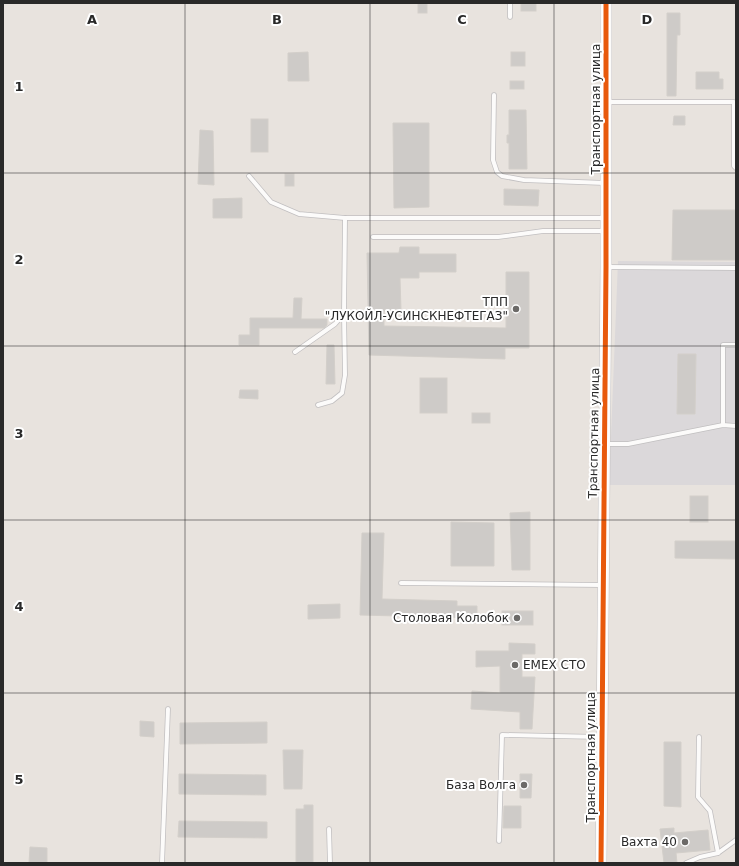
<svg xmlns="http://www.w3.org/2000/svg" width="739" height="866" viewBox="0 0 739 866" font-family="'DejaVu Sans',sans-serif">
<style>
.industrial{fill:#dbd8da}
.building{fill:#cecbc8;stroke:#d3cfca}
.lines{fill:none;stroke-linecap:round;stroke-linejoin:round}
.service-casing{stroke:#c1bfc0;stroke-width:5.5}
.tertiary-casing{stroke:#c1bfc0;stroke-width:12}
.service{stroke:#fcfbfa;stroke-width:4}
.tertiary{stroke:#fcfbfa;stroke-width:11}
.cycleway-casing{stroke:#fff;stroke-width:8}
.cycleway{stroke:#e8590c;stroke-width:5}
.grid{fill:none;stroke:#292929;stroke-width:1;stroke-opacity:0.55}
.poi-dot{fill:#6c6a68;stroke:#fff;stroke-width:1.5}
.labels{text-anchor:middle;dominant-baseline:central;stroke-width:4;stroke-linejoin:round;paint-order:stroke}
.street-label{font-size:12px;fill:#292929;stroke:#fff}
.poi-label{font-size:12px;fill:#292929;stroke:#fff;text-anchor:end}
.grid-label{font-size:13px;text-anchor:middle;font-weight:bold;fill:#292929;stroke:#fff;stroke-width:4;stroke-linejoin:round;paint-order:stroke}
</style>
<rect width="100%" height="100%" fill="#e8e3de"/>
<path class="industrial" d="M 618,261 L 736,262 L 736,485 L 609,485 Z"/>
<g class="building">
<rect x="418" y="3" width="9" height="10"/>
<rect x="521" y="3" width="15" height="8"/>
<path d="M 667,13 L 680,13 L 680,35 L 677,35 L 676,96 L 667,96 Z"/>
<path d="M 308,52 L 309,81 L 288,81 L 288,53 Z"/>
<rect x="511" y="52" width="14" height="14"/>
<path d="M 696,72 L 719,72 L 719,79 L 723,79 L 723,89 L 696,89 Z"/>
<rect x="510" y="81" width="14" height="8"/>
<path d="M 509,110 L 526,110 L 527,169 L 509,169 L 509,143 L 507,143 L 507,135 L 509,135 Z"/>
<path d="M 674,116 L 685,116 L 685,125 L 673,125 Z"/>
<rect x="251" y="119" width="17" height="33"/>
<path d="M 393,123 L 429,123 L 429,207 L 394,208 Z"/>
<path d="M 200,130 L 213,131 L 214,185 L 198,184 Z"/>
<rect x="285" y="174" width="9" height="12"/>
<path d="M 504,189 L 539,190 L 538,206 L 504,205 Z"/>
<path d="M 242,198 L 242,218 L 213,218 L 213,199 Z"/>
<path d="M 673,210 L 736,210 L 736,260 L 672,260 Z"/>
<path d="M 400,247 L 419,247 L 419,254 L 456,254 L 456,272 L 419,272 L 419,278 L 400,278 L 401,311 L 384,311 L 384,326 L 506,328 L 506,272 L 529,272 L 529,348 L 505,348 L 505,359 L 369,355 L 367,253 L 399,253 Z"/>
<path d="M 294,298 L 302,298 L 301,319 L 327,319 L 327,325 L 324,328 L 259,328 L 259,345 L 239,345 L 239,335 L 250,335 L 250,318 L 293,318 Z"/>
<path d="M 327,345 L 334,345 L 335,384 L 326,384 Z"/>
<path d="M 678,354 L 696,354 L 695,414 L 677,414 Z"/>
<rect x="420" y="378" width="27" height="35"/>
<path d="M 240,390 L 258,390 L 258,399 L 239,398 Z"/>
<rect x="472" y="413" width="18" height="10"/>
<rect x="690" y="496" width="18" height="26"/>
<path d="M 530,512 L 530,570 L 512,570 L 510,513 Z"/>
<path d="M 451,522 L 494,523 L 494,566 L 451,566 Z"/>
<path d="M 362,533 L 384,533 L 382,599 L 457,601 L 457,606 L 477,606 L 477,618 L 360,615 Z"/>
<path d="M 675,541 L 736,541 L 736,559 L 675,558 Z"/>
<path d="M 340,604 L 340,618 L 308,619 L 308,605 Z"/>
<rect x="502" y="611" width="31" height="14"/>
<path d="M 509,643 L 535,644 L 535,654 L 522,654 L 522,677 L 535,677 L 532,729 L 520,729 L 520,712 L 471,709 L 472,691 L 500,693 L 500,666 L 476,667 L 476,651 L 509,651 Z"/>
<path d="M 140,721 L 154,722 L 154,737 L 140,736 Z"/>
<path d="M 267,722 L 267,743 L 180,744 L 180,723 Z"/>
<path d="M 664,742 L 681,742 L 681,807 L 664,806 Z"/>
<path d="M 283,750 L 303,750 L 302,789 L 284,789 Z"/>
<path d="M 179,774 L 266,775 L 266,795 L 179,794 Z"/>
<path d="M 520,774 L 532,774 L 531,798 L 520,798 Z"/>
<path d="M 304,805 L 313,805 L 313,863 L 296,863 L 296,809 L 304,809 Z"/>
<path d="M 504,806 L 521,806 L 521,828 L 503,828 Z"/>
<path d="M 179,821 L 267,822 L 267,838 L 178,837 Z"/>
<path d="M 674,828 L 674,833 L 708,830 L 710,850 L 676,853 L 677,863 L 664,863 L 660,829 Z"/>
<path d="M 30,847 L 47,848 L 47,863 L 29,863 Z"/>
</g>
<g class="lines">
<g class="service-casing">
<g id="service">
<path d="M 510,17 L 510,3"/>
<path d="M 494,95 L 493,160 L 497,172 L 502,176 L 524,180 L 605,183"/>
<path d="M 606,102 L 734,102 L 734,166 L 736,168"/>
<path d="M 249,176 L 271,202 L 299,214 L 345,218 L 605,218"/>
<path d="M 373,237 L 498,237 L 543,231 L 605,231"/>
<path d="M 607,267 L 736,268"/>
<path d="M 295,352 L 335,324 L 344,314 L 345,218"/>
<path d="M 318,405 L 332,401 L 342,393 L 345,375 L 344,314"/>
<path d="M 723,425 L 723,345 L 736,345"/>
<path d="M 606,444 L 628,444 L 723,425 L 736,426"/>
<path d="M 401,583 L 602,585"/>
<path d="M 699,737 L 698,797 L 710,811 L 718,853"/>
<path d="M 329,829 L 330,863"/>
<path d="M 499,841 L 502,735 L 601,737"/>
<path d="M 162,863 L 168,709"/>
<path d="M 686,863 L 700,857 L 718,853 L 736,840"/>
</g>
</g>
<g class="tertiary-casing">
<path id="tertiary" d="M 601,863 L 606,267 L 606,3"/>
</g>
<use href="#service" class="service"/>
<use href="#tertiary" class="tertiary"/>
<g class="cycleway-casing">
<path id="cycleway" d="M 601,863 L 606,267 L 606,3"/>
</g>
<use href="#cycleway" class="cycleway"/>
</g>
<path class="grid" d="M 185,3 L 185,863M 370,3 L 370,863M 554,3 L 554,863M 3,173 L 736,173M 3,346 L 736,346M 3,520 L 736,520M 3,693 L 736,693"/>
<g class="poi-dot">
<circle cx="516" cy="309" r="4"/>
<circle cx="517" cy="618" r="4"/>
<circle cx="515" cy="665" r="4"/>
<circle cx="524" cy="785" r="4"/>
<circle cx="685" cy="842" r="4"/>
</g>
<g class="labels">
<g class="street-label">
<text transform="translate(596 109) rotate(-90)">Транспортная улица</text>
<text transform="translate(594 433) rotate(-89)">Транспортная улица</text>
<text transform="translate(591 757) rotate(-90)">Транспортная улица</text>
</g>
<g class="poi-label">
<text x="508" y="302">ТПП<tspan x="508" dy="14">"ЛУКОЙЛ-УСИНСКНЕФТЕГАЗ"</tspan></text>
<text x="509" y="618">Столовая Колобок</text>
<text x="523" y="665" text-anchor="start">EMEX СТО</text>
<text x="516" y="785">База Волга</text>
<text x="677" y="842">Вахта 40</text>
</g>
</g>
<g class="grid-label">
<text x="92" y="24">A</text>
<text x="277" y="24">B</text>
<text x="462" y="24">C</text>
<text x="647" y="24">D</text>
<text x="19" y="91">1</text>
<text x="19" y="264">2</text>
<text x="19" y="438">3</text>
<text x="19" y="611">4</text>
<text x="19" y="784">5</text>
</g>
<rect width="739" height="866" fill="none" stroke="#292929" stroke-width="8"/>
</svg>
